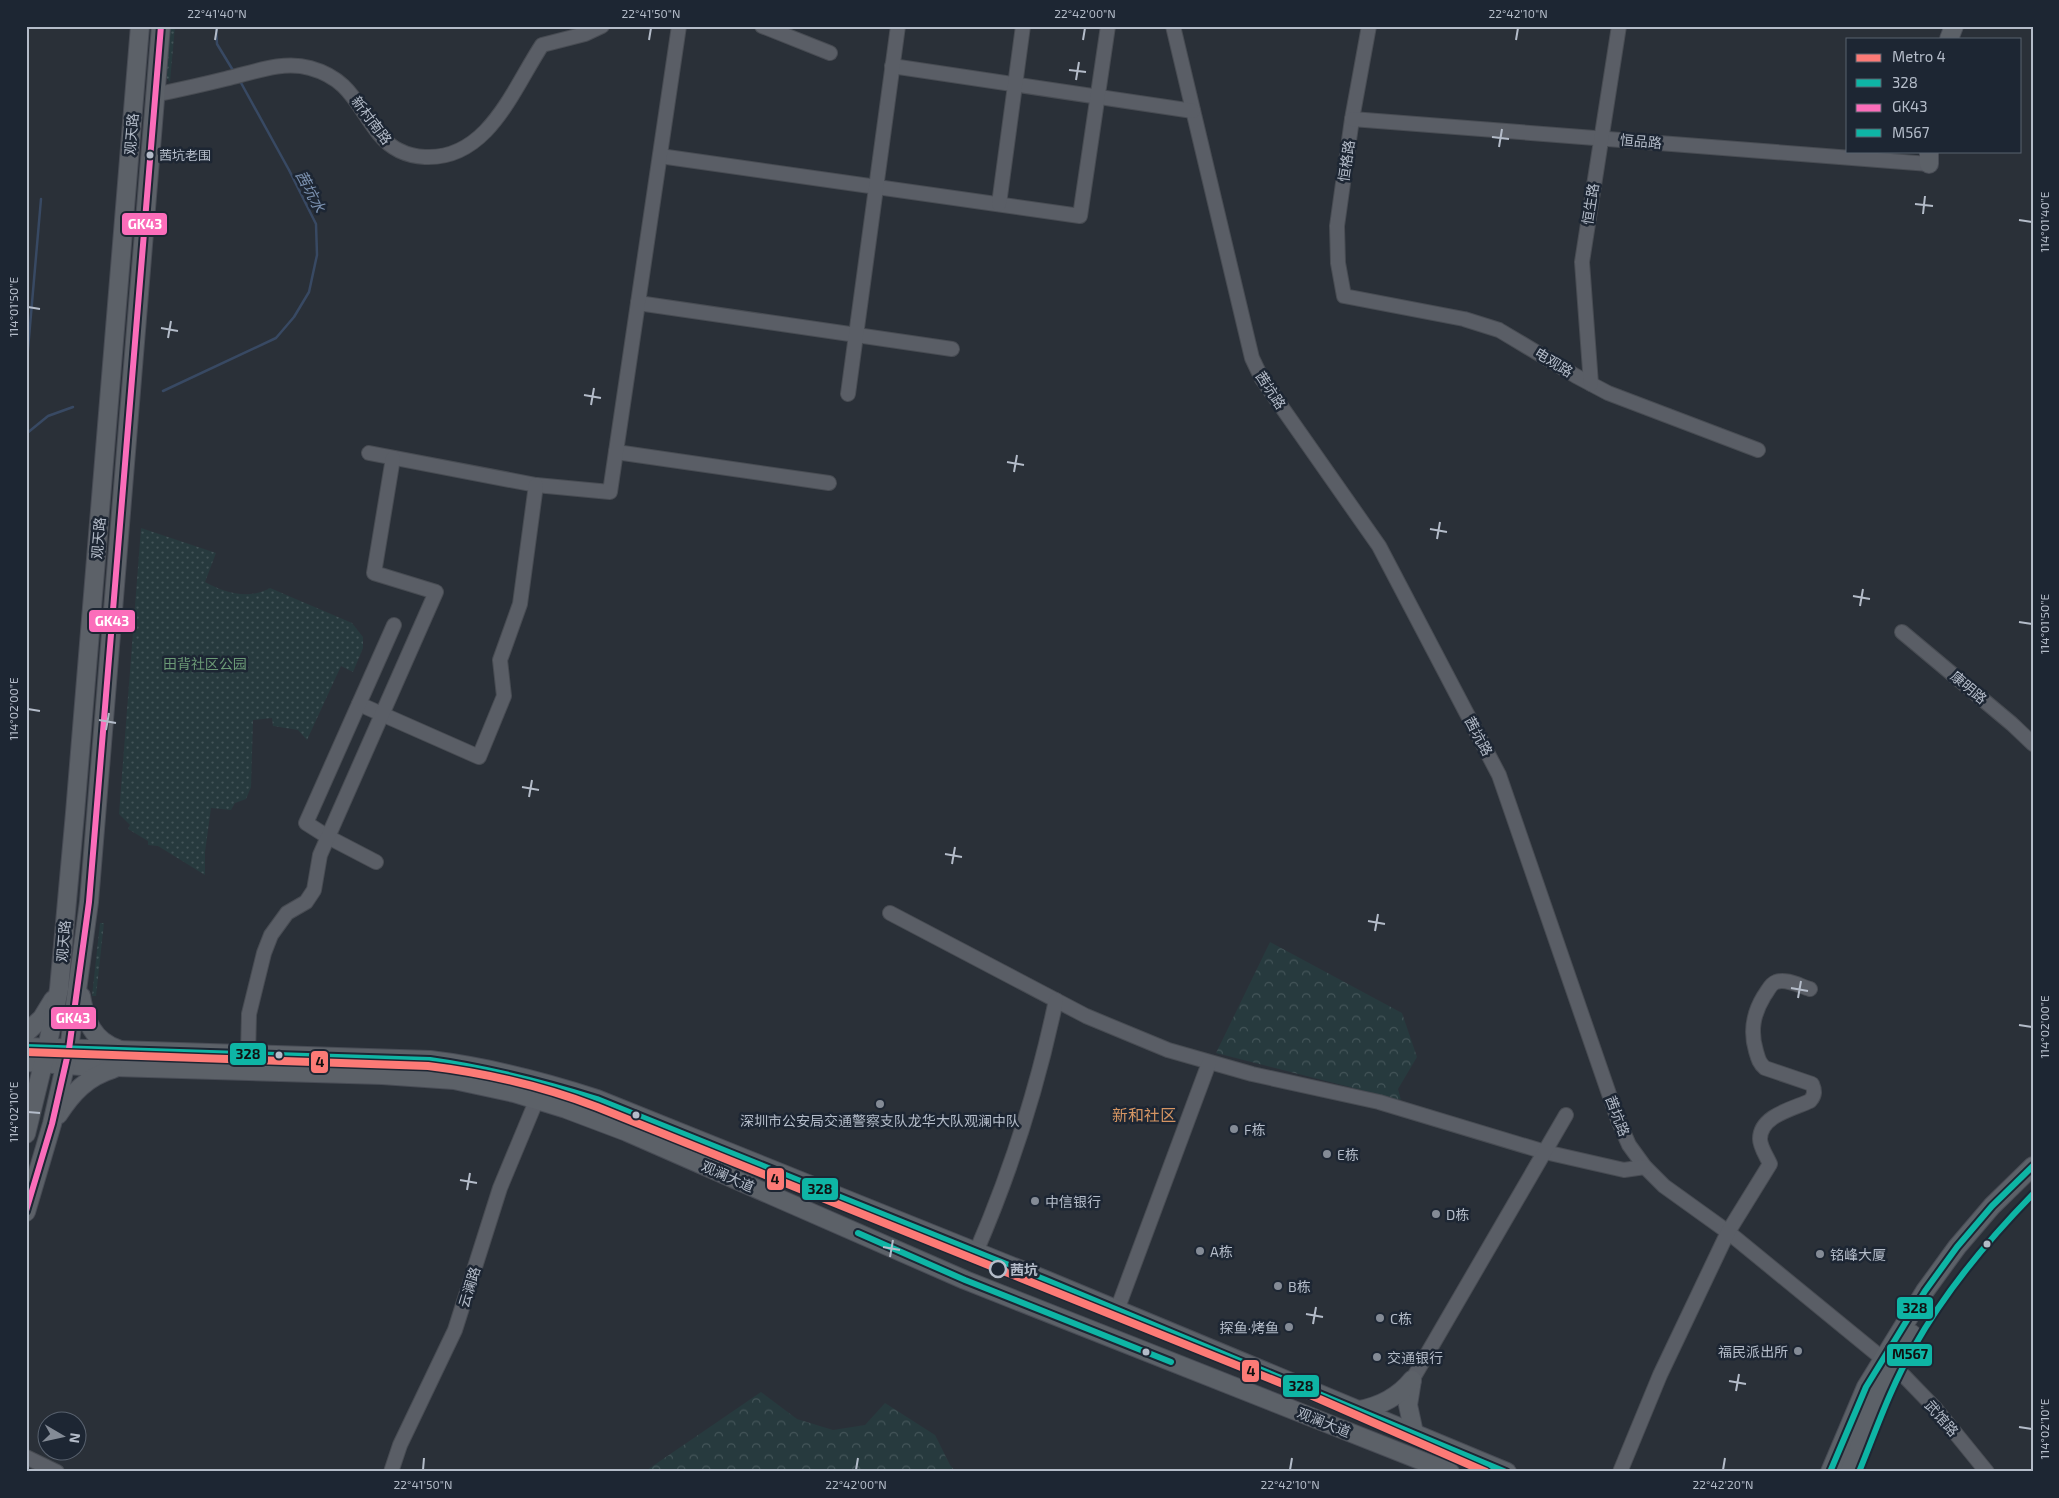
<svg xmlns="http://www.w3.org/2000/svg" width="2059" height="1498" viewBox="0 0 2059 1498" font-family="'Exo 2','Noto Sans SC',sans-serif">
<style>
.grass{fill:url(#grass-dots)}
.forest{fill:url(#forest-crowns)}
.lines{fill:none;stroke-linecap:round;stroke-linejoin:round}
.stream{stroke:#384963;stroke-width:2.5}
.minor-casing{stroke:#484c53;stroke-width:16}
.major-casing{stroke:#484c55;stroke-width:20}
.minor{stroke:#5a5e66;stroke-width:14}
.major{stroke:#5c6168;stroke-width:18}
.bus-1-casing{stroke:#1d2633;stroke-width:10}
.bus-2-casing{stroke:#1d2633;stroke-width:10}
.bus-3-casing{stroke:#1d2633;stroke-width:10}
.bus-1{stroke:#0eb5a5;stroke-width:6}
.bus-2{stroke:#fb6dba;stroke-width:6}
.bus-3{stroke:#0eb5a5;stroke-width:6}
.metro-1-casing{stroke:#1d2633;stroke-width:11}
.metro-1{stroke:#fc7a76;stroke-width:8}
.ticks{fill:none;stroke:#b4bcc9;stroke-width:2}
.bus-dot{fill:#b4bcc9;stroke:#1d2633;stroke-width:2}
.poi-dot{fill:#848b96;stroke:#1d2633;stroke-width:2}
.stop-dot{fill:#1d2633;stroke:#b4bcc9;stroke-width:2.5}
.labels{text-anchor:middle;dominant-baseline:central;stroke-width:5;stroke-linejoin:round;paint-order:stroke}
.bus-label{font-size:13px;fill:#b4bcc9;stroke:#1d2633;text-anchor:start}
.street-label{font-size:14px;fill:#b4bcc9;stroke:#1d2633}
.park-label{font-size:14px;fill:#6b9a76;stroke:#1d2633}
.poi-label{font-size:14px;fill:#b4bcc9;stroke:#1d2633;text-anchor:start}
.stop-label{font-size:14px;font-weight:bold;fill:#b4bcc9;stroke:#1d2633;text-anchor:start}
.water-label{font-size:15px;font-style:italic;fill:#7c92b1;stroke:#1d2633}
.quarter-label{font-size:16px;fill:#d59563;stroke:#1d2633}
.line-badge{stroke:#1d2633;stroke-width:2}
.badge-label{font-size:14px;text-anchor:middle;font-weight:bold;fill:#fff}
.pale-badge-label{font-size:14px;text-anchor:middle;font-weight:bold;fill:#111}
.neatline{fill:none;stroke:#b4bcc9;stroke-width:2}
.ticks-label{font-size:12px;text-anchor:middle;fill:#b4bcc9}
</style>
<defs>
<pattern id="grass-dots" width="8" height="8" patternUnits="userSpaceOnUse" patternTransform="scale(1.25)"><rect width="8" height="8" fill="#273a3e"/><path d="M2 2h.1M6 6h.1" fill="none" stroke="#445559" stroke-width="1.8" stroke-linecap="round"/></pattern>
<pattern id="forest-crowns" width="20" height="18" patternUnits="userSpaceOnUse" patternTransform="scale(1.25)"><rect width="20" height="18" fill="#273a3e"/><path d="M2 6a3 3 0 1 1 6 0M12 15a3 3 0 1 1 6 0" fill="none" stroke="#445559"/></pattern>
</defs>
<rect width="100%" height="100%" fill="#2a3038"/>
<g class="grass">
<path d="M 170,26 L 175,26 L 170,82 L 166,77 L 165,71 Z"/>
<path d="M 141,528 L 216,553 L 205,582 C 225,593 249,600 270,588 L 352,623 L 363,637 L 363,648 L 353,672 L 341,666 L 307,740 L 298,730 L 273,726 L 272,718 L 253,720 L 251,787 L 246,799 L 235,803 L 231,810 L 211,808 L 205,852 L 205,875 L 158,846 L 148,845 L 148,841 L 128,829 L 130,825 L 119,814 Z"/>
<path d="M 100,923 L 104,923 L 96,996 L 92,996 Z"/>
</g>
<g class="forest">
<path d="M 1270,942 L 1402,1013 L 1417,1057 L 1398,1089 L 1401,1100 L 1216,1053 Z"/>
<path d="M 761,1392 L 797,1419 L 833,1430 L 865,1425 L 885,1403 L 935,1435 L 950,1465 L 956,1472 L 644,1472 Z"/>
</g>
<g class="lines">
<g class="stream">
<path d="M 216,26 L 217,44 L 234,72"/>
<path d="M 26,372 L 41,199"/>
<path d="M 163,391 L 276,338 L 294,317 L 309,292 L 317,255 L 316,224 L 289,170 L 240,81"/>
<path d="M 26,434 L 48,416 L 73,407"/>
</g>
<g class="minor-casing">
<g id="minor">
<path d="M 762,26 L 830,53"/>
<path d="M 1173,26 L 1252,358 L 1262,379 L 1379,546 L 1499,775 L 1618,1120 L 1629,1145 L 1645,1167 L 1664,1186 L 1728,1232 L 1905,1377 L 1935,1408 L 1987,1472"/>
<path d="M 1369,26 L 1352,119 L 1337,226 L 1338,263 L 1344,296 L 1464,319 L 1499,330 L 1576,376 L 1608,393 L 1758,450"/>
<path d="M 892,66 L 1193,111"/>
<path d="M 154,95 C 178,90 201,85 225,79 C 252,73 282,60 310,68 C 350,79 356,105 379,134 C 391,149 406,156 425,157 C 488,160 513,89 542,45 L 585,34 L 602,26"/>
<path d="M 1352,119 L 1929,164"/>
<path d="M 660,156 L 1080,216 L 1108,26"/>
<path d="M 999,204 L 1023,26"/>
<path d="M 638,303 L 952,349"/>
<path d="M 1591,384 L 1582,262 L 1619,26"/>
<path d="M 848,394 L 898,26"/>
<path d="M 616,452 L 829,483"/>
<path d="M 369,453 L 536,485 L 610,492 L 679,26"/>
<path d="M 1902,632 L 2012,724 L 2033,744"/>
<path d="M 359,704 L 479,757 L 504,696 L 500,660 L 520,604 L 536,485"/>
<path d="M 376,862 L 328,837 L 306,823 L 394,625"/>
<path d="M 890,913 L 1086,1016 L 1168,1050 L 1252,1074 L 1379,1102 L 1545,1152 L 1624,1170 L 1645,1167"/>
<path d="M 248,1055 L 249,1014 L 264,953 L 271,935 L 287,913 L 306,902 L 314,890 L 320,855 L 436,592 L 374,573 L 393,458"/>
<path d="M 976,1252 C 1011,1171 1038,1086 1056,1000"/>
<path d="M 1117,1310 L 1209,1063"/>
<path d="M 1412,1380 L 1566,1115"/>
<path d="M 26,1457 L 57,1472"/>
<path d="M 391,1472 L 400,1445 L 455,1330 L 500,1188 L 537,1099"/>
<path d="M 1620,1472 L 1660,1375 L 1728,1232 L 1770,1164 C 1767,1157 1760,1147 1760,1139 C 1760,1116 1792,1109 1810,1101 C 1815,1095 1815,1091 1812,1084 L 1765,1068 C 1759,1063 1758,1058 1756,1051 C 1750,1031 1753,1014 1764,996 C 1768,991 1770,984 1776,982 C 1786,978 1800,986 1810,989"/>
</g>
</g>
<g class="major-casing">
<g id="major">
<path d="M 1949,39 L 1954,26"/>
<path d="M 1929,151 L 1929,164"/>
<path d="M 81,996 C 85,1020 93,1041 118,1049"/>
<path d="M 26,1033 L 42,1018 L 53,1000"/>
<path d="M 26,1047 L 430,1060 C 488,1067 542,1081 597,1099 L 1046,1280 L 1507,1472"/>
<path d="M 26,1062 L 81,1066 L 382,1075 L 454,1080 L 514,1093 L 566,1109 L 627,1132 L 965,1280 L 1450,1472"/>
<path d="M 58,1115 C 72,1093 87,1077 113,1069"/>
<path d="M 26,1134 L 47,1048 L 59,989 L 75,813 L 140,26"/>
<path d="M 26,1212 L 52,1124 L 69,1049 L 89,902 L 161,26"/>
<path d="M 1412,1380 L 1408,1405 L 1414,1433"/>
<path d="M 1359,1410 C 1381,1406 1398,1397 1412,1380"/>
<path d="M 1830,1472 L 1866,1387 L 1925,1291 L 1957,1247 L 1992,1206 L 2033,1166"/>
<path d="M 1849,1472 L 1883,1388 L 1912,1334"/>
</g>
</g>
<use href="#minor" class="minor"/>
<use href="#major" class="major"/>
<g class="bus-1-casing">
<g id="bus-1">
<path d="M 26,1047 L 430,1060 C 487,1068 542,1082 597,1099 L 1046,1280 L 1506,1472"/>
<path d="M 858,1233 L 965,1280 L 1171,1362"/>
<path d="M 1830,1472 L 1866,1387 L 1925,1291 L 1957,1247 L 1992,1206 L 2033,1166"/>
</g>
</g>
<g class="bus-2-casing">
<path id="bus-2" d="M 26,1211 L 52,1124 L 69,1049 L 89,902 L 161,26"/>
</g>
<g class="bus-3-casing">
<path id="bus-3" d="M 1859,1472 C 1876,1430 1891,1386 1914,1347 C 1946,1290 1988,1240 2033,1194"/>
</g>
<use href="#bus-1" class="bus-1"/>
<use href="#bus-2" class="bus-2"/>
<use href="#bus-3" class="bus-3"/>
<g class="metro-1-casing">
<path id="metro-1" d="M 26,1052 L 428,1066 C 486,1073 542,1086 597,1107 L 1308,1394 L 1486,1472"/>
</g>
<use href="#metro-1" class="metro-1"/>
</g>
<path class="ticks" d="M 215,40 L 217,28M 649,40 L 651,28M 1083,40 L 1085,28M 1516,40 L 1518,28M 1069,70 L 1086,72M 1076,80 L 1079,62M 1492,137 L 1509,139M 1499,147 L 1502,129M 1915,204 L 1933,206M 1923,214 L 1925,196M 2019,220 L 2032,222M 28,307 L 40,309M 161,328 L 178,331M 168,338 L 171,321M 584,395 L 601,398M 591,405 L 594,388M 1007,462 L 1024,465M 1014,472 L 1017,455M 1430,529 L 1447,532M 1437,539 L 1440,522M 1853,596 L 1870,599M 1860,606 L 1863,589M 2019,622 L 2032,624M 28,709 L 40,711M 99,720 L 116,723M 106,730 L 109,713M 522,787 L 539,790M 529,797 L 532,780M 945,854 L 962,857M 952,864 L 955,847M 1368,921 L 1385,924M 1375,931 L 1378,914M 1791,988 L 1808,991M 1798,998 L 1801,981M 2019,1025 L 2032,1027M 28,1112 L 40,1113M 460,1180 L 477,1183M 467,1190 L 470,1173M 883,1247 L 900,1250M 890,1257 L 893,1240M 1306,1314 L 1323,1317M 1313,1324 L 1316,1307M 1729,1381 L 1746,1384M 1736,1391 L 1739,1374M 2019,1427 L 2032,1429M 423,1470 L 424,1458M 856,1470 L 858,1458M 1290,1470 L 1292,1458M 1723,1470 L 1725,1458"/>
<g class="bus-dot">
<circle cx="150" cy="155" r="4.5"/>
<circle cx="279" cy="1055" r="4.5"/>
<circle cx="636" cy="1115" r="4.5"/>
<circle cx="1987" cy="1244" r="4.5"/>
<circle cx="1146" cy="1352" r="4.5"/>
</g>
<g class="poi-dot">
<circle cx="880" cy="1104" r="5"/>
<circle cx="1234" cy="1129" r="5"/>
<circle cx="1327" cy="1154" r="5"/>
<circle cx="1035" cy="1201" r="5"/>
<circle cx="1436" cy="1214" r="5"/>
<circle cx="1200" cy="1251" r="5"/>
<circle cx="1820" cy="1254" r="5"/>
<circle cx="1278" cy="1286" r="5"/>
<circle cx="1380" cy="1318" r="5"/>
<circle cx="1289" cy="1327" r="5"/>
<circle cx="1798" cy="1351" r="5"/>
<circle cx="1377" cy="1357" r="5"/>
</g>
<circle class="stop-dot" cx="998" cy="1269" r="8"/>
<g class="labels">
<g class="bus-label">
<text x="159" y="155">茜坑老围</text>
</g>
<g class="street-label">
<text transform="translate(372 120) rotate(53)">新村南路</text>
<text transform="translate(131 134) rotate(-85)">观天路</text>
<text transform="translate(1641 141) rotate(5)">恒品路</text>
<text transform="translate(1346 161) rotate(-82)">恒格路</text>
<text transform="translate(1590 204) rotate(-81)">恒生路</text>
<text transform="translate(1554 362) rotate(32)">电观路</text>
<text transform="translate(1271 390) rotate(57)">茜坑路</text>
<text transform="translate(98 538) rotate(-85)">观天路</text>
<text transform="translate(1969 687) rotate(40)">康明路</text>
<text transform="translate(1479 736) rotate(62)">茜坑路</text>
<text transform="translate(63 941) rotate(-85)">观天路</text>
<text transform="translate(1618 1116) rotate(69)">茜坑路</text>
<text transform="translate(728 1176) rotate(24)">观澜大道</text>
<text transform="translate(469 1287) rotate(-73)">云澜路</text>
<text transform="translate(1942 1418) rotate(49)">武馆路</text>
<text transform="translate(1324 1422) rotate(22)">观澜大道</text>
</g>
<g class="park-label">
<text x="205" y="663">田背社区公园</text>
</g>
<g class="poi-label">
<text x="880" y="1120" text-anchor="middle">深圳市公安局交通警察支队龙华大队观澜中队</text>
<text x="1244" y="1129">F栋</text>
<text x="1337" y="1154">E栋</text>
<text x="1045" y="1201">中信银行</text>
<text x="1446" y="1214">D栋</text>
<text x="1210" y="1251">A栋</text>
<text x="1830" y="1254">铭峰大厦</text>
<text x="1288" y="1286">B栋</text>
<text x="1390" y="1318">C栋</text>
<text x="1279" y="1327" text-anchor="end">探鱼·烤鱼</text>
<text x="1788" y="1351" text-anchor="end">福民派出所</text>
<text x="1387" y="1357">交通银行</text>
</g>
<g class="stop-label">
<text x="1010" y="1269">茜坑</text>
</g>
<g class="water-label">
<text transform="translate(311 191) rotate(62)">茜坑水</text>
</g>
<g class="quarter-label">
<text x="1144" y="1114">新和社区</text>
</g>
</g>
<g class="line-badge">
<rect x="121" y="212" width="47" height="24" rx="5" fill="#fb6dba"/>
<rect x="88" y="609" width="48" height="24" rx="5" fill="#fb6dba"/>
<rect x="50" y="1006" width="47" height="24" rx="5" fill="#fb6dba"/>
<rect x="229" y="1042" width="38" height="24" rx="5" fill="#0eb5a5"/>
<rect x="310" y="1050" width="19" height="24" rx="5" fill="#fc7a76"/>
<rect x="766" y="1167" width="19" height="24" rx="5" fill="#fc7a76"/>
<rect x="801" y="1177" width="38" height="24" rx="5" fill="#0eb5a5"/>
<rect x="1896" y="1296" width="38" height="24" rx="5" fill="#0eb5a5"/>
<rect x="1886" y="1343" width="47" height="24" rx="5" fill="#0eb5a5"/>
<rect x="1241" y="1359" width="19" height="24" rx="5" fill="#fc7a76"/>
<rect x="1282" y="1374" width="38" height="24" rx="5" fill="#0eb5a5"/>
</g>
<g class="badge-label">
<text x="145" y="229">GK43</text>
<text x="112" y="626">GK43</text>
<text x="73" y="1023">GK43</text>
</g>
<g class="pale-badge-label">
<text x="248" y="1059">328</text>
<text x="320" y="1067">4</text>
<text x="775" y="1184">4</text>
<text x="820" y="1194">328</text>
<text x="1915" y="1313">328</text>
<text x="1910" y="1359">M567</text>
<text x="1251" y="1376">4</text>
<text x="1301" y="1391">328</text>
</g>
<rect width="2059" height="1498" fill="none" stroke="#1d2633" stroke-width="55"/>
<rect x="1846" y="38" width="175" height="115" fill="#1d2633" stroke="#59626f"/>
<rect x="1856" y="54" width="25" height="8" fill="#fc7a76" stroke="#59626f"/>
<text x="1892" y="62" font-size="15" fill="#b4bcc9">Metro 4</text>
<rect x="1856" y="79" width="25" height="8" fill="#0eb5a5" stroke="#59626f"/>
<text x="1892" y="88" font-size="15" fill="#b4bcc9">328</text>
<rect x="1856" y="104" width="25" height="8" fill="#fb6dba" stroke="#59626f"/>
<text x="1892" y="112" font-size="15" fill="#b4bcc9">GK43</text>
<rect x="1856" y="129" width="25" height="8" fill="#0eb5a5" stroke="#59626f"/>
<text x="1892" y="138" font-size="15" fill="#b4bcc9">M567</text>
<g transform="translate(62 1436) rotate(99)"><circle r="24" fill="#1d2633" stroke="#59626f"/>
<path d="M0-4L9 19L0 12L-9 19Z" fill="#848b96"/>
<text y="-8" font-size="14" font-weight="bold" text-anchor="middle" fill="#b4bcc9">N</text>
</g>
<rect x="28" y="28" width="2004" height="1442" class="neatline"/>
<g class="ticks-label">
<text x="217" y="18">22°41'40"N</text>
<text x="651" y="18">22°41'50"N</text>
<text x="1085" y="18">22°42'00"N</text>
<text x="1518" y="18">22°42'10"N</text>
<text transform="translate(2045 222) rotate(-90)" y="4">114°01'40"E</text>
<text transform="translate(14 307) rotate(-90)" y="4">114°01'50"E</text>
<text transform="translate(2045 624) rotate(-90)" y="4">114°01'50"E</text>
<text transform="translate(14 709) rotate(-90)" y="4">114°02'00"E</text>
<text transform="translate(2045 1027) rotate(-90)" y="4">114°02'00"E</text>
<text transform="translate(14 1112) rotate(-90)" y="4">114°02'10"E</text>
<text transform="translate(2045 1429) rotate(-90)" y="4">114°02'10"E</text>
<text x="423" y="1489">22°41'50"N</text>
<text x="856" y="1489">22°42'00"N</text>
<text x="1290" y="1489">22°42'10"N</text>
<text x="1723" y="1489">22°42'20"N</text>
</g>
</svg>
